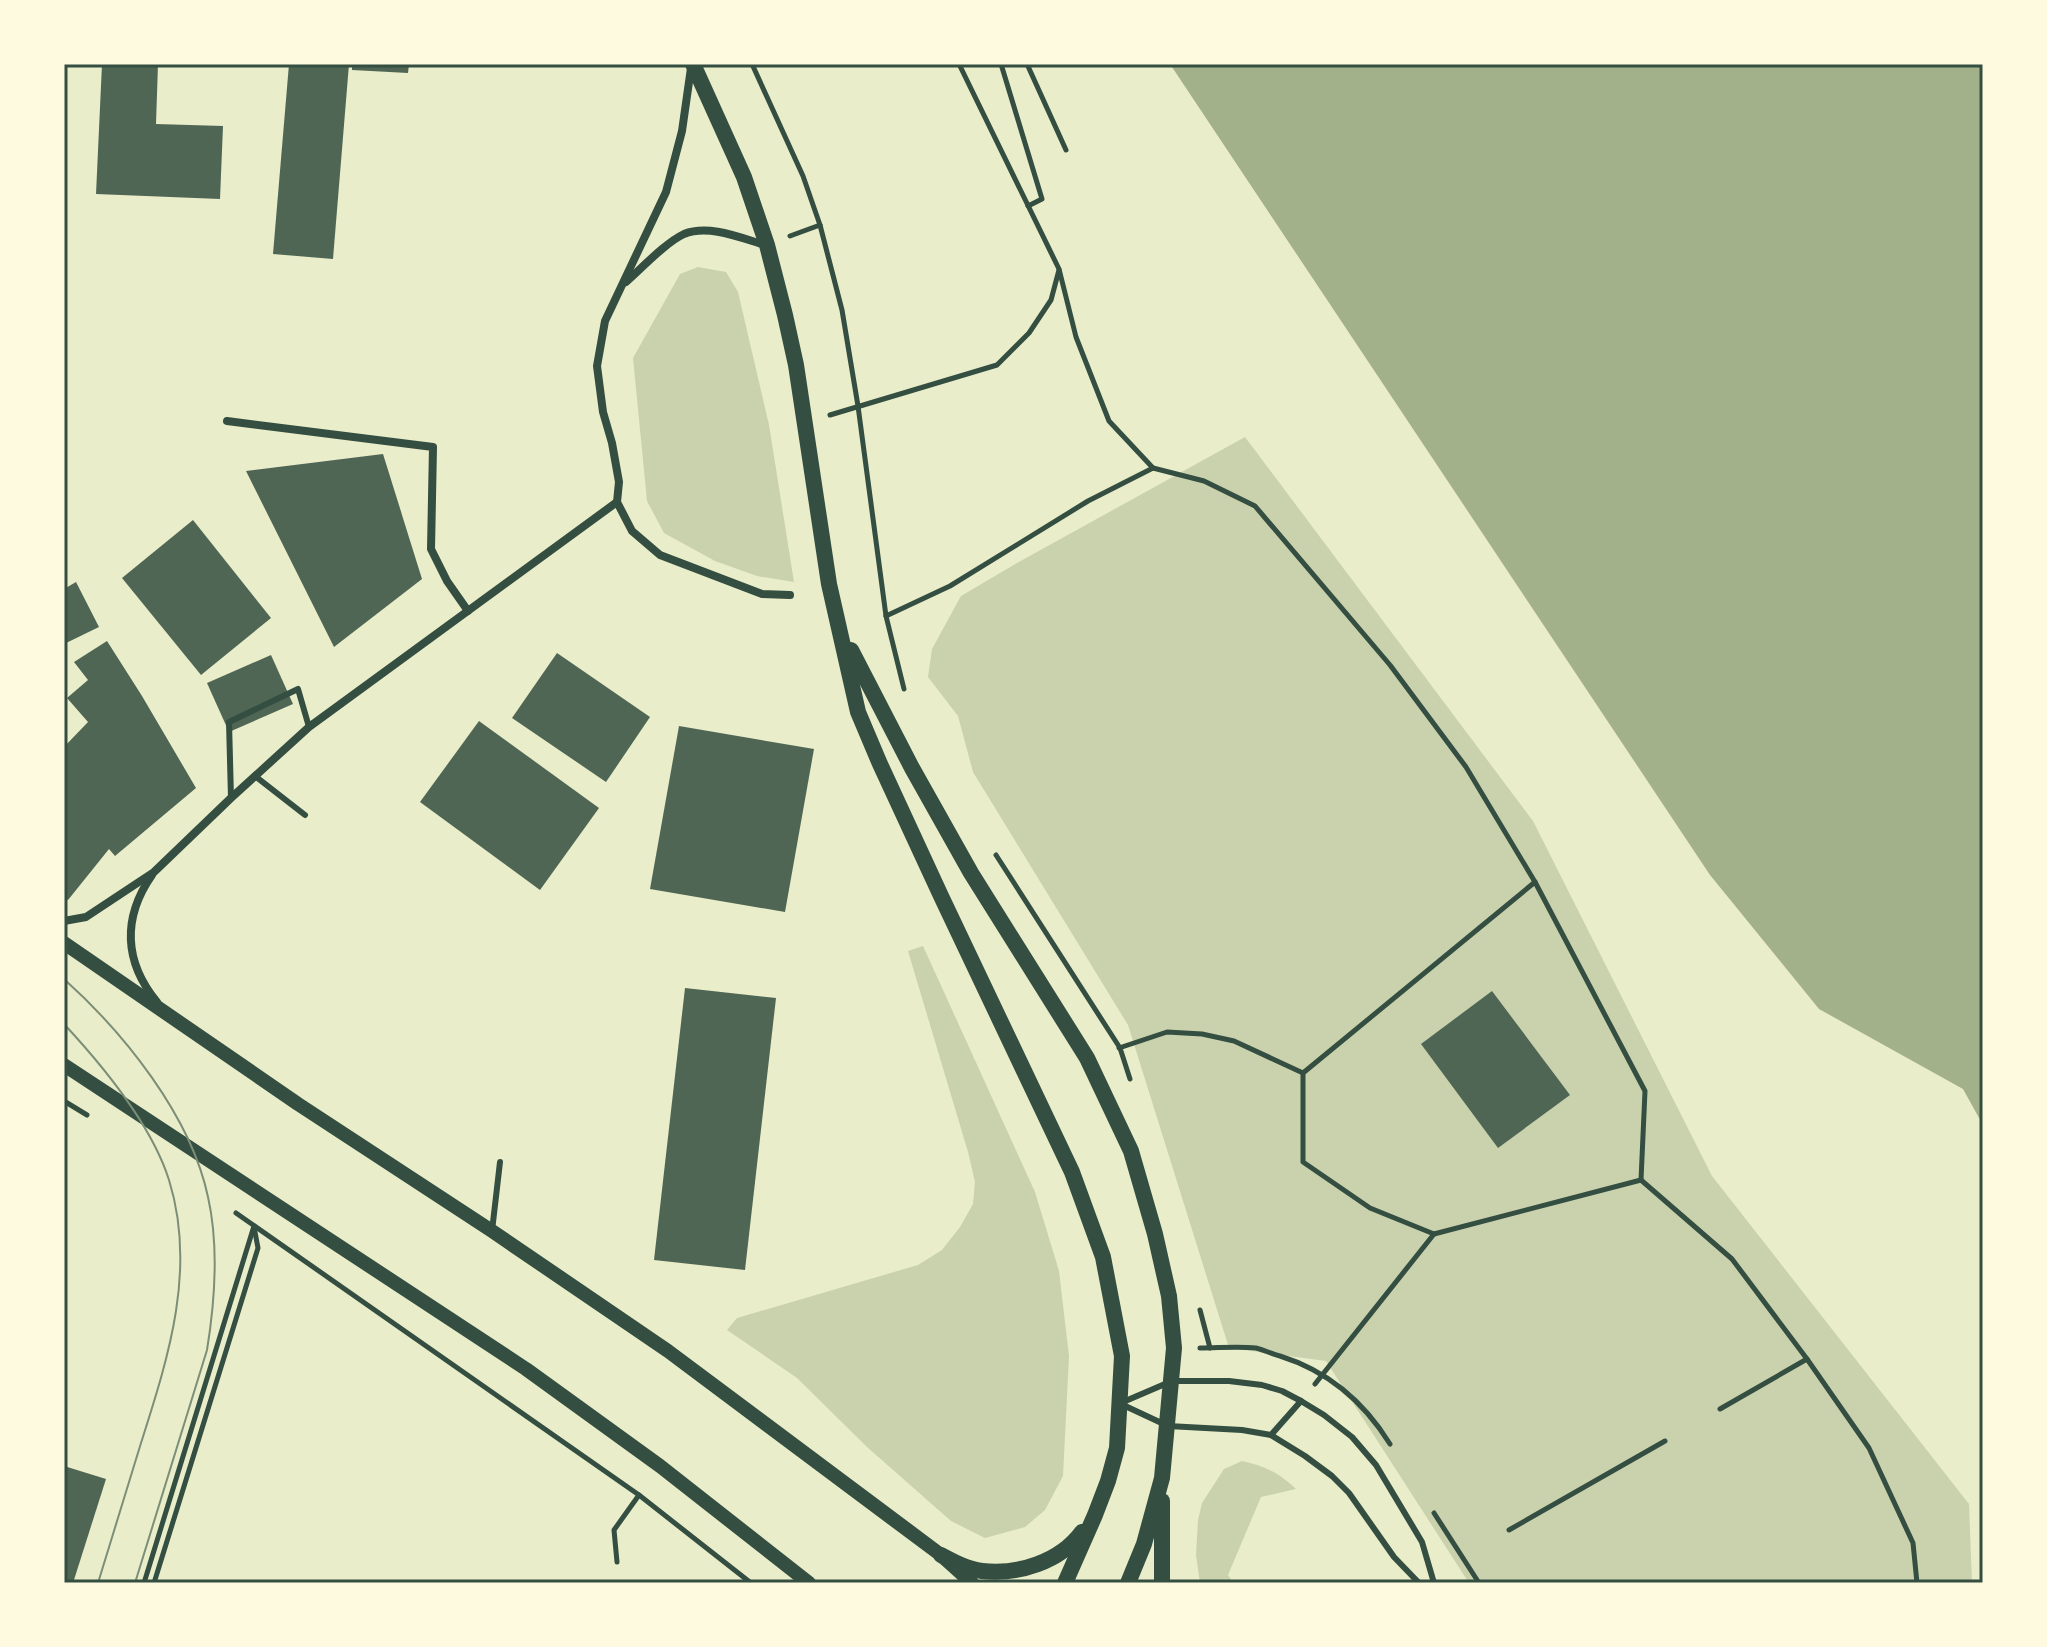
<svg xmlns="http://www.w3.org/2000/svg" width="2047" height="1647" viewBox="0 0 2047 1647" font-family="Quicksand,sans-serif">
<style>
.green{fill:#cad2ad}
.water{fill:#a3b18a}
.building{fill:#4f6655}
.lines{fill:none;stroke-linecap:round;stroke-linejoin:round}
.path{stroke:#344e41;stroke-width:5}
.service{stroke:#344e41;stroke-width:6}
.minor{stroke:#344e41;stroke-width:8}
.tertiary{stroke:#344e41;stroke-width:14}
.secondary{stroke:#344e41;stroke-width:16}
.tram{stroke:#7c8e77;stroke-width:2}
.neatline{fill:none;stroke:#344e41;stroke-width:3}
</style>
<rect width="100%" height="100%" fill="#e9edc9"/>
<g class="green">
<path d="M 698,267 L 726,272 L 738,292 L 769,425 L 794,582 L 757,576 L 715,561 L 664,533 L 647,501 L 633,358 L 680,274 Z"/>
<path d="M 1245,437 L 1533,821 L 1712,1176 L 1969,1504 L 1972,1583 L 1469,1583 L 1326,1361 L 1229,1348 L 1128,1025 L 973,772 L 958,716 L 928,677 L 932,649 L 961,596 L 1017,563 Z"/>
<path d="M 923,946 L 1035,1192 L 1059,1271 L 1069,1356 L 1063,1476 L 1045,1510 L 1025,1527 L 985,1538 L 951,1521 L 867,1447 L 797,1378 L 727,1330 L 737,1318 L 918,1265 L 942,1250 L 960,1227 L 973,1204 L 975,1182 L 968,1152 L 908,951 Z"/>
<path d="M 1242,1461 C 1264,1466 1280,1473 1296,1489 L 1261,1497 L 1228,1575 L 1233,1583 L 1200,1583 L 1196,1555 L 1198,1520 L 1202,1503 L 1224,1469 Z"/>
</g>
<path class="water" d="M 1170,64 L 1983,64 L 1983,1125 L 1963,1089 L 1819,1009 L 1710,875 Z"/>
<g class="building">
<path d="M 102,64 L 158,64 L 156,124 L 223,126 L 220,199 L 96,194 Z"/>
<path d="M 289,64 L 349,64 L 333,259 L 273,254 Z"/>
<path d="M 352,64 L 409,64 L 408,73 L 352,70 Z"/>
<path d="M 383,454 L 422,579 L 334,647 L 246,471 Z"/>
<path d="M 193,520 L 271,618 L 201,675 L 122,578 Z"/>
<path d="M 76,582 L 99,627 L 64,644 L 64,589 Z"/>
<path d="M 107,641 L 142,696 L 196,788 L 115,856 L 109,849 L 68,900 L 64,898 L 64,747 L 88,722 L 67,698 L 88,680 L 74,662 Z"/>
<path d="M 557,653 L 650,717 L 606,782 L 512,718 Z"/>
<path d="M 271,655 L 293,704 L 229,732 L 207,683 Z"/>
<path d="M 479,721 L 599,808 L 540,890 L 420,802 Z"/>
<path d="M 679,726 L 814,749 L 785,912 L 650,889 Z"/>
<path d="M 685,988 L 776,998 L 745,1270 L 654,1260 Z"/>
<path d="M 1492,991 L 1570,1095 L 1498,1148 L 1421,1044 Z"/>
<path d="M 64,1466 L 106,1479 L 73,1583 L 64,1582 Z"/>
</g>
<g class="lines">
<g class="path">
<path d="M 752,64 L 803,176 L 820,225 L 842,310 L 858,406 L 886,616 L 904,689"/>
<path d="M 959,64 L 1059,269 L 1076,337 L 1109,421 L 1153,468 L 1204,481 L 1255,506 L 1390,665 L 1466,767 L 1535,882 L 1645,1091 L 1641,1180"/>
<path d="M 1001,64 L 1042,199 L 1028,206"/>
<path d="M 1027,64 L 1066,150"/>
<path d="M 790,236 L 820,225"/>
<path d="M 830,415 L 997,365 L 1029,333 L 1051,300 L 1059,270"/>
<path d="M 886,616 L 950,586 L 1088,501 L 1153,468"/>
<path d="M 996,855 L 1120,1048 L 1130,1079"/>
<path d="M 1119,1048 L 1167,1032 L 1202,1034 L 1234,1041 L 1303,1073"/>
<path d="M 64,1101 L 87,1115"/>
<path d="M 1641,1180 L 1732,1259 L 1807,1359 L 1869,1448 L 1913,1543 L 1917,1583"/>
<path d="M 236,1213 L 639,1495 L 751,1583"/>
<path d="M 1434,1234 L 1641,1180"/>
<path d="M 1200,1310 L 1210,1348"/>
<path d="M 1200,1348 C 1218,1348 1238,1346 1256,1348 C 1264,1350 1272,1354 1280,1356 C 1328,1371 1364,1402 1390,1444"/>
<path d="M 1315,1384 L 1434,1234 L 1370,1208 L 1303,1162 L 1303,1073 L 1535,882"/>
<path d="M 1720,1409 L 1807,1359"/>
<path d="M 1434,1513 L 1479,1583"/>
<path d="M 1509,1530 L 1665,1441"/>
<path d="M 617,1562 L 614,1530 L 639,1495"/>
<path d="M 144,1583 L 254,1226"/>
<path d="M 154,1583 L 258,1248 L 254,1227"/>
</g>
<g class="service">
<path d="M 255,776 L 305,815"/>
<path d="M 231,798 L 229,722 L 298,689 L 309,727"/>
<path d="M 492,1231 L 500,1162"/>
<path d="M 1123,1402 L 1172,1381 L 1229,1381 L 1262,1385 L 1282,1391 L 1301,1401 L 1324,1415 L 1352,1437 L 1376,1465 L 1422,1542 L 1434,1583"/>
<path d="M 1123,1405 L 1168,1426 L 1242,1430 L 1271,1435 L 1305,1456 L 1332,1476 L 1349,1493 L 1394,1557 L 1419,1583"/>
<path d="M 1271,1435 L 1301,1401"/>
<path d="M 618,1583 L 620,1583"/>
</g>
<g class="minor">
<path d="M 626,282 C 642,268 665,243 684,234 C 709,224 741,238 765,245"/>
<path d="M 227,421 L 433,447 L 431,549 L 447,581 L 468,611"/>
<path d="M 617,502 L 632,531 L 660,555 L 762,594 L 790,595"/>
<path d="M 152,875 C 122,918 124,962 157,1002"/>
<path d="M 64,921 L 86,917 L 154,872 L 231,798 L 309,727 L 617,502 L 619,482 L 612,443 L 603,412 L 597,366 L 605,321 L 666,192 L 682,131 L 691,68"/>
</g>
<g class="tertiary">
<path d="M 64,943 L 298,1104 L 492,1231 L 668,1351 L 941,1555 L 972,1583"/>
<path d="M 64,1065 L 526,1369 L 660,1466 L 809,1583"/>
</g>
<g class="secondary">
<path d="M 693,64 L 744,177 L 767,245 L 785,315 L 796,365 L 829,584 L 858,712 L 880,764 L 941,896 L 1072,1172 L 1103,1257 L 1122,1356 L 1117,1448 L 1108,1481 L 1095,1515 L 1065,1583"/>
<path d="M 851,650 L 912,768 L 971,873 L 1087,1058 L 1131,1151 L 1155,1234 L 1169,1296 L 1174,1348 L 1162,1478 L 1144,1544 L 1128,1583"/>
<path d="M 941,1555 C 954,1562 967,1569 982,1571 C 1018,1575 1060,1562 1082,1532"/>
<path d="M 1162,1583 L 1162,1501"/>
</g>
<g class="tram">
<path d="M 64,979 C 124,1033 191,1116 208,1197 C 219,1246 215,1301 207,1350 L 135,1583"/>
<path d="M 64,1024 C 103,1066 152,1126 169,1180 C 197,1270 168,1358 141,1443 C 127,1490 112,1536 98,1583"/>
</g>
</g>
<rect width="2047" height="1647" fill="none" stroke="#fefae0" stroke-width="132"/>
<rect x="66" y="66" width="1915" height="1515" class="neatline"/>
</svg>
